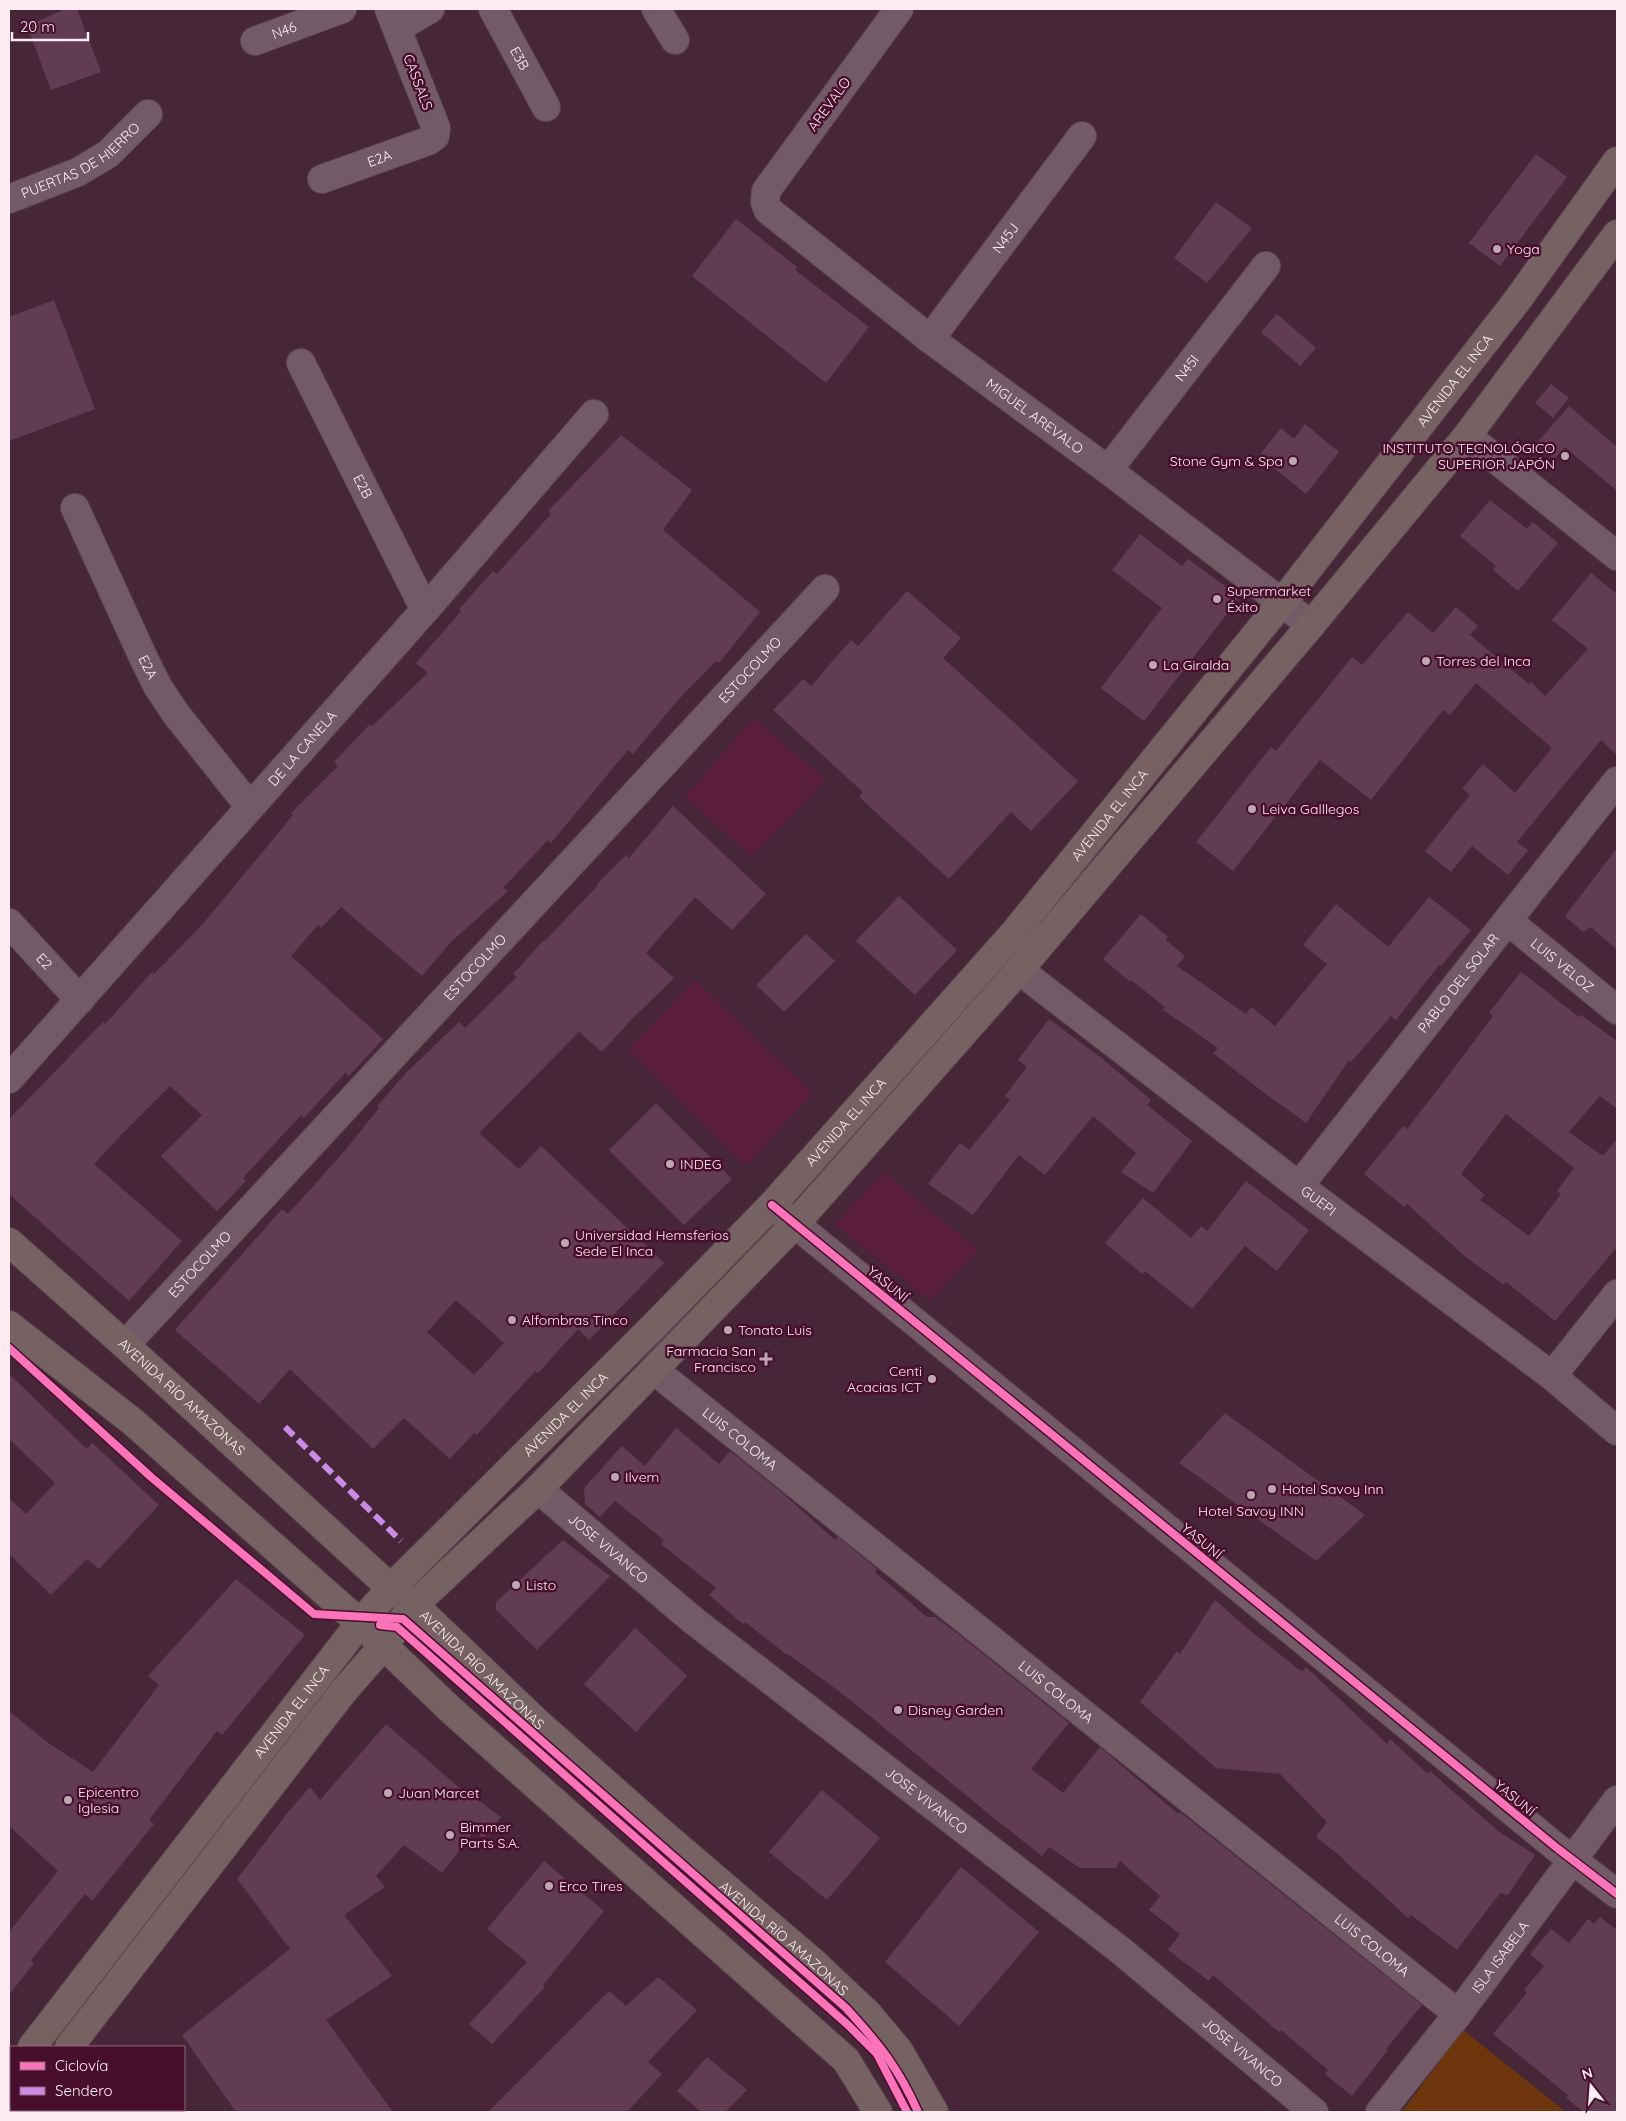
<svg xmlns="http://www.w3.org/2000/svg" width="1626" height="2121" viewBox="0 0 1626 2121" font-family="Quicksand,sans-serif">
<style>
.built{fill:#5a1d3b}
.green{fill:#6d360d}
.building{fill:#623c52;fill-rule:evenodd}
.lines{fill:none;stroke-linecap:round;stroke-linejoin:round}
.minor-casing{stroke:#5c4550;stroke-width:30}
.major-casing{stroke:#5c4550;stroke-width:30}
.minor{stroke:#725b66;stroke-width:28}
.major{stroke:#766263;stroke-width:28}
.quiet{stroke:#ca8be6;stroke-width:6;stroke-dasharray:12 6;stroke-linecap:butt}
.cycleway-casing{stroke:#480e2c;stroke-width:11}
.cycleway{stroke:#fb73b8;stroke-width:8}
.poi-dot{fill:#bda7b1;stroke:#480e2c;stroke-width:2}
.labels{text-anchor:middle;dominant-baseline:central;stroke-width:5;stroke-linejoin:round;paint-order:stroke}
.street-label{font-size:14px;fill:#fcecf2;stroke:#480e2c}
.poi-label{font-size:14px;fill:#fcecf2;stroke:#480e2c;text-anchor:start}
</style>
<rect width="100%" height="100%" fill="#472737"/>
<g class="built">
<path d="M 754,718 L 826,780 L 752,857 L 685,796 Z"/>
<path d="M 695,980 L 813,1093 L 746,1166 L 628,1050 Z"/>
<path d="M 884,1172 L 978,1250 L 930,1301 L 835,1224 Z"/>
</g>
<path class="green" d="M 1463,2030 L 1566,2112 L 1402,2112 Z"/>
<g class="building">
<path d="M 65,9 L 77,9 L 101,72 L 51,90 L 27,26 Z"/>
<path d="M 1536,154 L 1567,177 L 1500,266 L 1469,243 Z"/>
<path d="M 1216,202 L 1252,228 L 1207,283 L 1174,258 Z"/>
<path d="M 736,219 L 797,267 L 795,270 L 869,327 L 826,383 L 692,276 Z"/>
<path d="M 54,300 L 95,409 L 9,441 L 9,317 Z"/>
<path d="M 1277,314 L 1316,348 L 1300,366 L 1261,332 Z"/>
<path d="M 1551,384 L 1569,398 L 1553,418 L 1535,403 Z"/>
<path d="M 1569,406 L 1617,447 L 1617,491 L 1565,447 L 1554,459 L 1536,444 Z"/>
<path d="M 1305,424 L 1339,452 L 1306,494 L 1259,456 L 1281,428 L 1294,439 Z"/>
<path d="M 621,435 L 692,490 L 663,530 L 760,612 L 719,663 L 716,661 L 678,700 L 633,754 L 628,750 L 551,843 L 548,840 L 503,888 L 508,891 L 451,942 L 422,976 L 341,907 L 321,928 L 318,925 L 291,956 L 383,1039 L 349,1076 L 345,1073 L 304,1118 L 301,1115 L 243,1178 L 246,1181 L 217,1211 L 161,1156 L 202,1115 L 170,1086 L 123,1133 L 94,1164 L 182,1241 L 129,1301 L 9,1194 L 9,1119 L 103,1022 L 105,1024 L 152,972 L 154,974 L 202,925 L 293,815 L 291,813 L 338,766 L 334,762 L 370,724 L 372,726 L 428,673 L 416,663 L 461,611 L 459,609 L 493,571 L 497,574 L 551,514 L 548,511 Z"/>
<path d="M 1490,500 L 1527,529 L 1533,522 L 1558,543 L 1518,591 L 1493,570 L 1496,566 L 1460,536 Z"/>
<path d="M 1140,534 L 1182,566 L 1188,559 L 1240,597 L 1144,721 L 1101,688 L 1162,608 L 1112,570 Z"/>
<path d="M 1591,573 L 1617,594 L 1617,755 L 1601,740 L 1517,842 L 1528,850 L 1508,875 L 1472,846 L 1451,872 L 1425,851 L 1470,795 L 1462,789 L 1483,764 L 1515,793 L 1552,748 L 1476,683 L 1450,715 L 1443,710 L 1371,800 L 1320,760 L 1233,871 L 1196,842 L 1271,747 L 1276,751 L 1352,657 L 1362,665 L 1408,612 L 1433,633 L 1456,607 L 1478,626 L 1470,635 L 1529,684 L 1531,682 L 1545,696 L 1588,649 L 1552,620 Z"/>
<path d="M 907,591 L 961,638 L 943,658 L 1078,781 L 1031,831 L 1011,812 L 949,879 L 859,797 L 863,792 L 773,710 L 803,679 L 811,686 L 851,640 L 858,646 Z"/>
<path d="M 673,806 L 766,894 L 732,930 L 695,897 L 646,953 L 674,978 L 631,1020 L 602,1052 L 579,1032 L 479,1133 L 519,1169 L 541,1146 L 664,1263 L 589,1340 L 578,1329 L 538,1373 L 535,1371 L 477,1435 L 474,1433 L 450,1459 L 404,1418 L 373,1449 L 290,1369 L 259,1404 L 175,1330 L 282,1209 L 288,1214 L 342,1154 L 379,1108 L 377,1106 L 407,1072 L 459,1022 L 465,1028 L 517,977 L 513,974 L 544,940 L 545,941 L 598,885 L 597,884 L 626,855 L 629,858 ZM 456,1300 L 504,1343 L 474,1375 L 427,1332 Z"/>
<path d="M 1617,848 L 1617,950 L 1591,927 L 1583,932 L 1565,916 Z"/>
<path d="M 899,896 L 957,950 L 915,995 L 856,941 Z"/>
<path d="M 1429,897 L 1471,930 L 1441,966 L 1440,964 L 1396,1020 L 1391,1016 L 1351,1062 L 1349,1060 L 1306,1123 L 1263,1092 L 1213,1053 L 1218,1048 L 1163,1010 L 1165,1007 L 1131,980 L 1130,982 L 1103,959 L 1141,914 L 1168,937 L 1166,940 L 1185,956 L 1177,966 L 1246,1014 L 1251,1007 L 1275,1026 L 1327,964 L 1303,945 L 1336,904 L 1388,947 Z"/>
<path d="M 806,934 L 835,961 L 784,1012 L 756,985 Z"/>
<path d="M 1521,972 L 1579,1017 L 1581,1015 L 1617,1041 L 1617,1109 L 1600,1096 L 1569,1132 L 1603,1156 L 1617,1139 L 1617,1247 L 1555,1321 L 1506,1282 L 1504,1285 L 1467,1258 L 1407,1204 L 1404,1207 L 1364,1174 L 1403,1126 L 1407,1129 L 1458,1063 L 1493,1016 L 1489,1013 ZM 1506,1114 L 1574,1168 L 1557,1191 L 1561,1194 L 1529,1236 L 1480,1200 L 1485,1195 L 1461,1174 Z"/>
<path d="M 1049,1019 L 1104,1060 L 1151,1100 L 1147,1105 L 1192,1141 L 1153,1193 L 1121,1172 L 1136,1153 L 1093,1116 L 1045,1175 L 1019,1155 L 973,1215 L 928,1184 L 960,1143 L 969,1150 L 1010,1100 L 1005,1096 L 1027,1067 L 1018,1060 Z"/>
<path d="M 656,1103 L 732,1179 L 684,1225 L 609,1150 Z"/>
<path d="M 1246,1181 L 1309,1230 L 1277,1271 L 1245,1246 L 1192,1309 L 1145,1271 L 1142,1274 L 1105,1243 L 1143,1198 L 1191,1238 L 1201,1226 L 1207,1231 Z"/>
<path d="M 9,1374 L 87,1449 L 92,1443 L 159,1505 L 99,1569 L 87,1559 L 51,1595 L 9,1554 L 9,1498 L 26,1514 L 55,1483 L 9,1439 Z"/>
<path d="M 1225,1413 L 1365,1515 L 1316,1561 L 1179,1463 Z"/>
<path d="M 676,1428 L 719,1464 L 730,1451 L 781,1492 L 835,1540 L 838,1537 L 877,1569 L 875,1572 L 927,1617 L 935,1617 L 957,1633 L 1069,1723 L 1031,1769 L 1063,1793 L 1100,1747 L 1178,1814 L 1180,1812 L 1422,2005 L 1386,2049 L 1388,2050 L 1352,2096 L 1325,2074 L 1328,2070 L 1281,2030 L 1279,2032 L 1213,1975 L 1209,1981 L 1168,1950 L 1180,1934 L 1149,1910 L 1160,1896 L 1120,1861 L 1116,1868 L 1080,1868 L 1049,1847 L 1042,1856 L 990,1815 L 848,1698 L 788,1654 L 787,1655 L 745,1622 L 743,1624 L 709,1595 L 716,1588 L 661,1544 L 664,1540 L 615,1501 L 600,1517 L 585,1504 L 584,1488 L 622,1446 L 645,1466 Z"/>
<path d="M 563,1540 L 610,1576 L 537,1650 L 496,1610 L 496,1602 Z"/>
<path d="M 236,1579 L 305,1635 L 222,1735 L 217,1731 L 149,1820 L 154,1824 L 92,1901 L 85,1894 L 31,1960 L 34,1963 L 9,1995 L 9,1932 L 58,1871 L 9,1826 L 9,1711 L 47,1742 L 93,1772 L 159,1685 L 148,1676 Z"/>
<path d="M 1215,1600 L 1248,1629 L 1302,1672 L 1306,1667 L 1387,1744 L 1390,1739 L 1428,1774 L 1430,1771 L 1498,1831 L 1535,1855 L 1508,1895 L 1500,1893 L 1457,1950 L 1411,1915 L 1408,1918 L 1367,1880 L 1367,1881 L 1343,1860 L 1344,1859 L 1316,1837 L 1327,1822 L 1280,1774 L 1216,1768 L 1140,1702 L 1177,1651 L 1180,1654 Z"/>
<path d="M 635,1628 L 687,1676 L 636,1732 L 584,1684 Z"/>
<path d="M 386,1724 L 462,1790 L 463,1789 L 501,1817 L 484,1838 L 474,1831 L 442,1873 L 404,1845 L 376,1876 L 385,1887 L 344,1915 L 392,1976 L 326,2020 L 393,2112 L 236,2112 L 182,2035 L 290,1949 L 237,1879 L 289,1811 L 310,1787 L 320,1800 Z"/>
<path d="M 822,1790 L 880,1838 L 827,1900 L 769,1852 Z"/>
<path d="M 544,1861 L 604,1911 L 543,1985 L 545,1987 L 492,2044 L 469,2024 L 527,1962 L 487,1929 Z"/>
<path d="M 961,1867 L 1039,1932 L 959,2026 L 885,1962 Z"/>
<path d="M 1600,1917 L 1617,1930 L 1617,2112 L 1584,2112 L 1566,2098 L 1568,2095 L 1493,2034 L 1527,1993 L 1524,1990 L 1544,1966 L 1530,1954 L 1551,1929 L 1569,1943 L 1588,1919 L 1594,1924 Z"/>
<path d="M 658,1977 L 697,2010 L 648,2062 L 662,2074 L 627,2112 L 488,2112 L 609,1991 L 626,2006 Z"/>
<path d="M 707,2057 L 747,2090 L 725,2112 L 701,2112 L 677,2091 Z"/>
</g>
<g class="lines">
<g class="minor-casing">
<g id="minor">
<path id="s1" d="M 493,9 L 546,107"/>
<path d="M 656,9 L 675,40"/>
<path id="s2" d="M 899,9 L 766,191 L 765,202 L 768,210 L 930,339 L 1108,470 L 1311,625"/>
<path d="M 397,28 L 430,9"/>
<path id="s3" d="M 255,41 L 342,9"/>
<path id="s4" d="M 322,179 L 428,141 L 435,136 L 436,128 L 389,9"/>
<path id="s5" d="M 9,199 L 78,172 L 108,154 L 148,114"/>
<path id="s6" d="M 930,339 L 1082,136"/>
<path id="s7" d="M 301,363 L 425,610"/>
<path d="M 1467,436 L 1617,556"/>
<path id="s8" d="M 1108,470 L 1266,266"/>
<path id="s9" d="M 75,508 L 144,659 L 158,687 L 176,714 L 250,807"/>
<path id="s10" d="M 1508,921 L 1617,1010"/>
<path id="s11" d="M 9,923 L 80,1000"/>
<path id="s12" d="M 1019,970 L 1299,1186 L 1552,1376 L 1617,1431"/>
<path id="s13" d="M 9,1079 L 425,610 L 594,414"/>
<path id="s14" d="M 1299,1186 L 1617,781"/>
<path d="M 772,1205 L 1557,1848 L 1617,1894"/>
<path id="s15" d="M 125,1345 L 825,589"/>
<path id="s16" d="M 654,1370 L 1458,2014"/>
<path d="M 1552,1376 L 1617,1294"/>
<path id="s17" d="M 538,1489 L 694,1621 L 1120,1950 L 1314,2112"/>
<path id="s18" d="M 1380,2112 L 1458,2014 L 1617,1800"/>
</g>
</g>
<g class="major-casing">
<g id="major">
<path id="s19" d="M 9,1242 L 125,1345 L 348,1549 L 391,1588 L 414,1605 L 539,1724 L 662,1833 L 814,1963 L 868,2014 L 899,2051 L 934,2112"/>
<path d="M 9,1325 L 133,1422 L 360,1623 L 452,1711 L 846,2060 L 878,2112"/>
<path id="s20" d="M 32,2047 L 360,1623 L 391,1588 L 656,1324 L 772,1205 L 1014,933 L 1283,601 L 1516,302 L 1617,161"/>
<path d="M 69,2047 L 342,1693 L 383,1646 L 414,1605 L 538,1489 L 795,1224 L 1019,970 L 1311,625 L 1467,436 L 1617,234"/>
<path d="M 9,2077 L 11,2074"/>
<path d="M 19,2112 L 21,2110"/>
</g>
</g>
<use href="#minor" class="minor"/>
<use href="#major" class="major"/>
<path class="quiet" d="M 285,1427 L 401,1541"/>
<g class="cycleway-casing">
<g id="cycleway">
<path d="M 772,1205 L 1557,1848 L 1617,1894"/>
<path d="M 9,1348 L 151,1477 L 314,1614 L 403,1619 L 846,2008 C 879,2044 898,2067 918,2112"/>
<path d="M 380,1625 L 397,1627 L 848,2025 L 877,2054 L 907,2112"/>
</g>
</g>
<use href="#cycleway" class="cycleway"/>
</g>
<g class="poi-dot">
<circle cx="1497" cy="249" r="5"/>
<circle cx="1565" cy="456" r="5"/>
<circle cx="1293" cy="461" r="5"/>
<circle cx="1217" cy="599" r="5"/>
<circle cx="1426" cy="661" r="5"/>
<circle cx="1153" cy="665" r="5"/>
<circle cx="1252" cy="809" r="5"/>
<circle cx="670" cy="1164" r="5"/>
<circle cx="565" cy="1243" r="5"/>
<circle cx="512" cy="1320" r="5"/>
<circle cx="728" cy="1330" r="5"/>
<path d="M763.5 1351.5h5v5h5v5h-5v5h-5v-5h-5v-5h5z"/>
<circle cx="932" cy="1379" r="5"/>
<circle cx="615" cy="1477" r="5"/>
<circle cx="1272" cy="1489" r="5"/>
<circle cx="1251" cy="1495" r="5"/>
<circle cx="516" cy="1585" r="5"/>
<circle cx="898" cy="1710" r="5"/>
<circle cx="388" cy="1793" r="5"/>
<circle cx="68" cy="1800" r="5"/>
<circle cx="450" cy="1835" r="5"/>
<circle cx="549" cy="1886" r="5"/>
</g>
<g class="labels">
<g class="street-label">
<text stroke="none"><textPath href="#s3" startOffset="31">N46</textPath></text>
<text stroke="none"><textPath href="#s1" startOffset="56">E3B</textPath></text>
<text transform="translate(418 82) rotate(69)">CASSALS</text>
<text transform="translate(829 104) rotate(-54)">AREVALO</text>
<text stroke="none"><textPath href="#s5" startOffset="82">PUERTAS DE HIERRO</textPath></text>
<text stroke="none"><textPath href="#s4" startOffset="61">E2A</textPath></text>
<text stroke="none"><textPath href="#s6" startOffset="126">N45J</textPath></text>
<text stroke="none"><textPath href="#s8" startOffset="129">N45I</textPath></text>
<text stroke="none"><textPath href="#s20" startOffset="2194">AVENIDA EL INCA</textPath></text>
<text stroke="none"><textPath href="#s2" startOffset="582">MIGUEL AREVALO</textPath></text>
<text stroke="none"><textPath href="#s7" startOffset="138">E2B</textPath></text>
<text stroke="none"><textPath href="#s9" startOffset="175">E2A</textPath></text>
<text stroke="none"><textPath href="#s15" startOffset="920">ESTOCOLMO</textPath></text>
<text stroke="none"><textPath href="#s13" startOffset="442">DE LA CANELA</textPath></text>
<text stroke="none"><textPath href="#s20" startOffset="1639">AVENIDA EL INCA</textPath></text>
<text stroke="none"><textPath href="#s11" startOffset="52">E2</textPath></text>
<text stroke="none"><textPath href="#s10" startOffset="70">LUIS VELOZ</textPath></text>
<text stroke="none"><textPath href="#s15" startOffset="515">ESTOCOLMO</textPath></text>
<text stroke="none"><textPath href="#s14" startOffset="258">PABLO DEL SOLAR</textPath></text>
<text stroke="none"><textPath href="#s20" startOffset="1234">AVENIDA EL INCA</textPath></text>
<text stroke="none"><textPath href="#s12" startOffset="378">GUEPI</textPath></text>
<text stroke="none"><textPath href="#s15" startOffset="110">ESTOCOLMO</textPath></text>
<text transform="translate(888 1284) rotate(39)">YASUNÍ</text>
<text stroke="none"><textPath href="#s19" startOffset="232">AVENIDA RÍO AMAZONAS</textPath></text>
<text stroke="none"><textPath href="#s20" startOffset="829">AVENIDA EL INCA</textPath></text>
<text stroke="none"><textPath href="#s16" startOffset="110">LUIS COLOMA</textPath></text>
<text transform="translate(1202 1541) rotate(39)">YASUNÍ</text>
<text stroke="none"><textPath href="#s17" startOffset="92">JOSE VIVANCO</textPath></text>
<text stroke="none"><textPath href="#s19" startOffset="638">AVENIDA RÍO AMAZONAS</textPath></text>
<text stroke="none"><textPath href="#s16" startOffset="515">LUIS COLOMA</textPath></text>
<text stroke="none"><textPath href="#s20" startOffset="424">AVENIDA EL INCA</textPath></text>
<text transform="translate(1515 1798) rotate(39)">YASUNÍ</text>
<text stroke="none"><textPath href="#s17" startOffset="498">JOSE VIVANCO</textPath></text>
<text stroke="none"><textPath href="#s19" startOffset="1042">AVENIDA RÍO AMAZONAS</textPath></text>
<text stroke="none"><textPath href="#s16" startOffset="920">LUIS COLOMA</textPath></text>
<text stroke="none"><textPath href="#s18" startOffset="196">ISLA ISABELA</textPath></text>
<text stroke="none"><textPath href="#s17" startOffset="902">JOSE VIVANCO</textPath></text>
</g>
<g class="poi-label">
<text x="1507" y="249">Yoga</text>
<text x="1555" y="448" text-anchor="end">INSTITUTO TECNOLÓGICO<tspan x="1555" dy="16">SUPERIOR JAPÓN</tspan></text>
<text x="1283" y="461" text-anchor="end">Stone Gym &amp; Spa</text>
<text x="1227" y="591">Supermarket<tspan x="1227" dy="16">Éxito</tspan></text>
<text x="1436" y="661">Torres del Inca</text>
<text x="1163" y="665">La Giralda</text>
<text x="1262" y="809">Leiva Galllegos</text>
<text x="680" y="1164">INDEG</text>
<text x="575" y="1235">Universidad Hemsferios<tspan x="575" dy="16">Sede El Inca</tspan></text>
<text x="522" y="1320">Alfombras Tinco</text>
<text x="738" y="1330">Tonato Luis</text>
<text x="756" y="1351" text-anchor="end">Farmacia San<tspan x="756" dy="16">Francisco</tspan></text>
<text x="922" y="1371" text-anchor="end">Centi<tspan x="922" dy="16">Acacias ICT</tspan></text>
<text x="625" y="1477">Ilvem</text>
<text x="1282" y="1489">Hotel Savoy Inn</text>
<text x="1251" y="1511" text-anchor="middle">Hotel Savoy INN</text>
<text x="526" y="1585">Listo</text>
<text x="908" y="1710">Disney Garden</text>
<text x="78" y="1792">Epicentro<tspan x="78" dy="16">Iglesia</tspan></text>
<text x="398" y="1793">Juan Marcet</text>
<text x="460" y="1827">Bimmer<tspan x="460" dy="16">Parts S.A.</tspan></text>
<text x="559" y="1886">Erco Tires</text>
</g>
</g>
<rect width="1626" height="2121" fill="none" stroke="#fcecf2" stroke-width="20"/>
<rect x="10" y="2046" width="175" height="65" fill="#480e2c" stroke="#90677b"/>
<rect x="20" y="2062" width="25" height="8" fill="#fb73b8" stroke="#90677b"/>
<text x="55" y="2071" font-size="15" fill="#fcecf2">Ciclovía</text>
<rect x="20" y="2087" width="25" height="8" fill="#ca8be6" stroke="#90677b"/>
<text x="55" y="2096" font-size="15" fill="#fcecf2">Sendero</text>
<g transform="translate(1591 2086) rotate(343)" stroke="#480e2c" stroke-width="4" paint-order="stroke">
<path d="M0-4L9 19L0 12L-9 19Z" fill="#fcecf2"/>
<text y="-8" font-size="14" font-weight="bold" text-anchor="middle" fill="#fcecf2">N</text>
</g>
<path d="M12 32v8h76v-8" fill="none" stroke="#fcecf2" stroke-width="2.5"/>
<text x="20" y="32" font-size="15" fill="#fcecf2" stroke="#480e2c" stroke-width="4" paint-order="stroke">20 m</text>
</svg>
